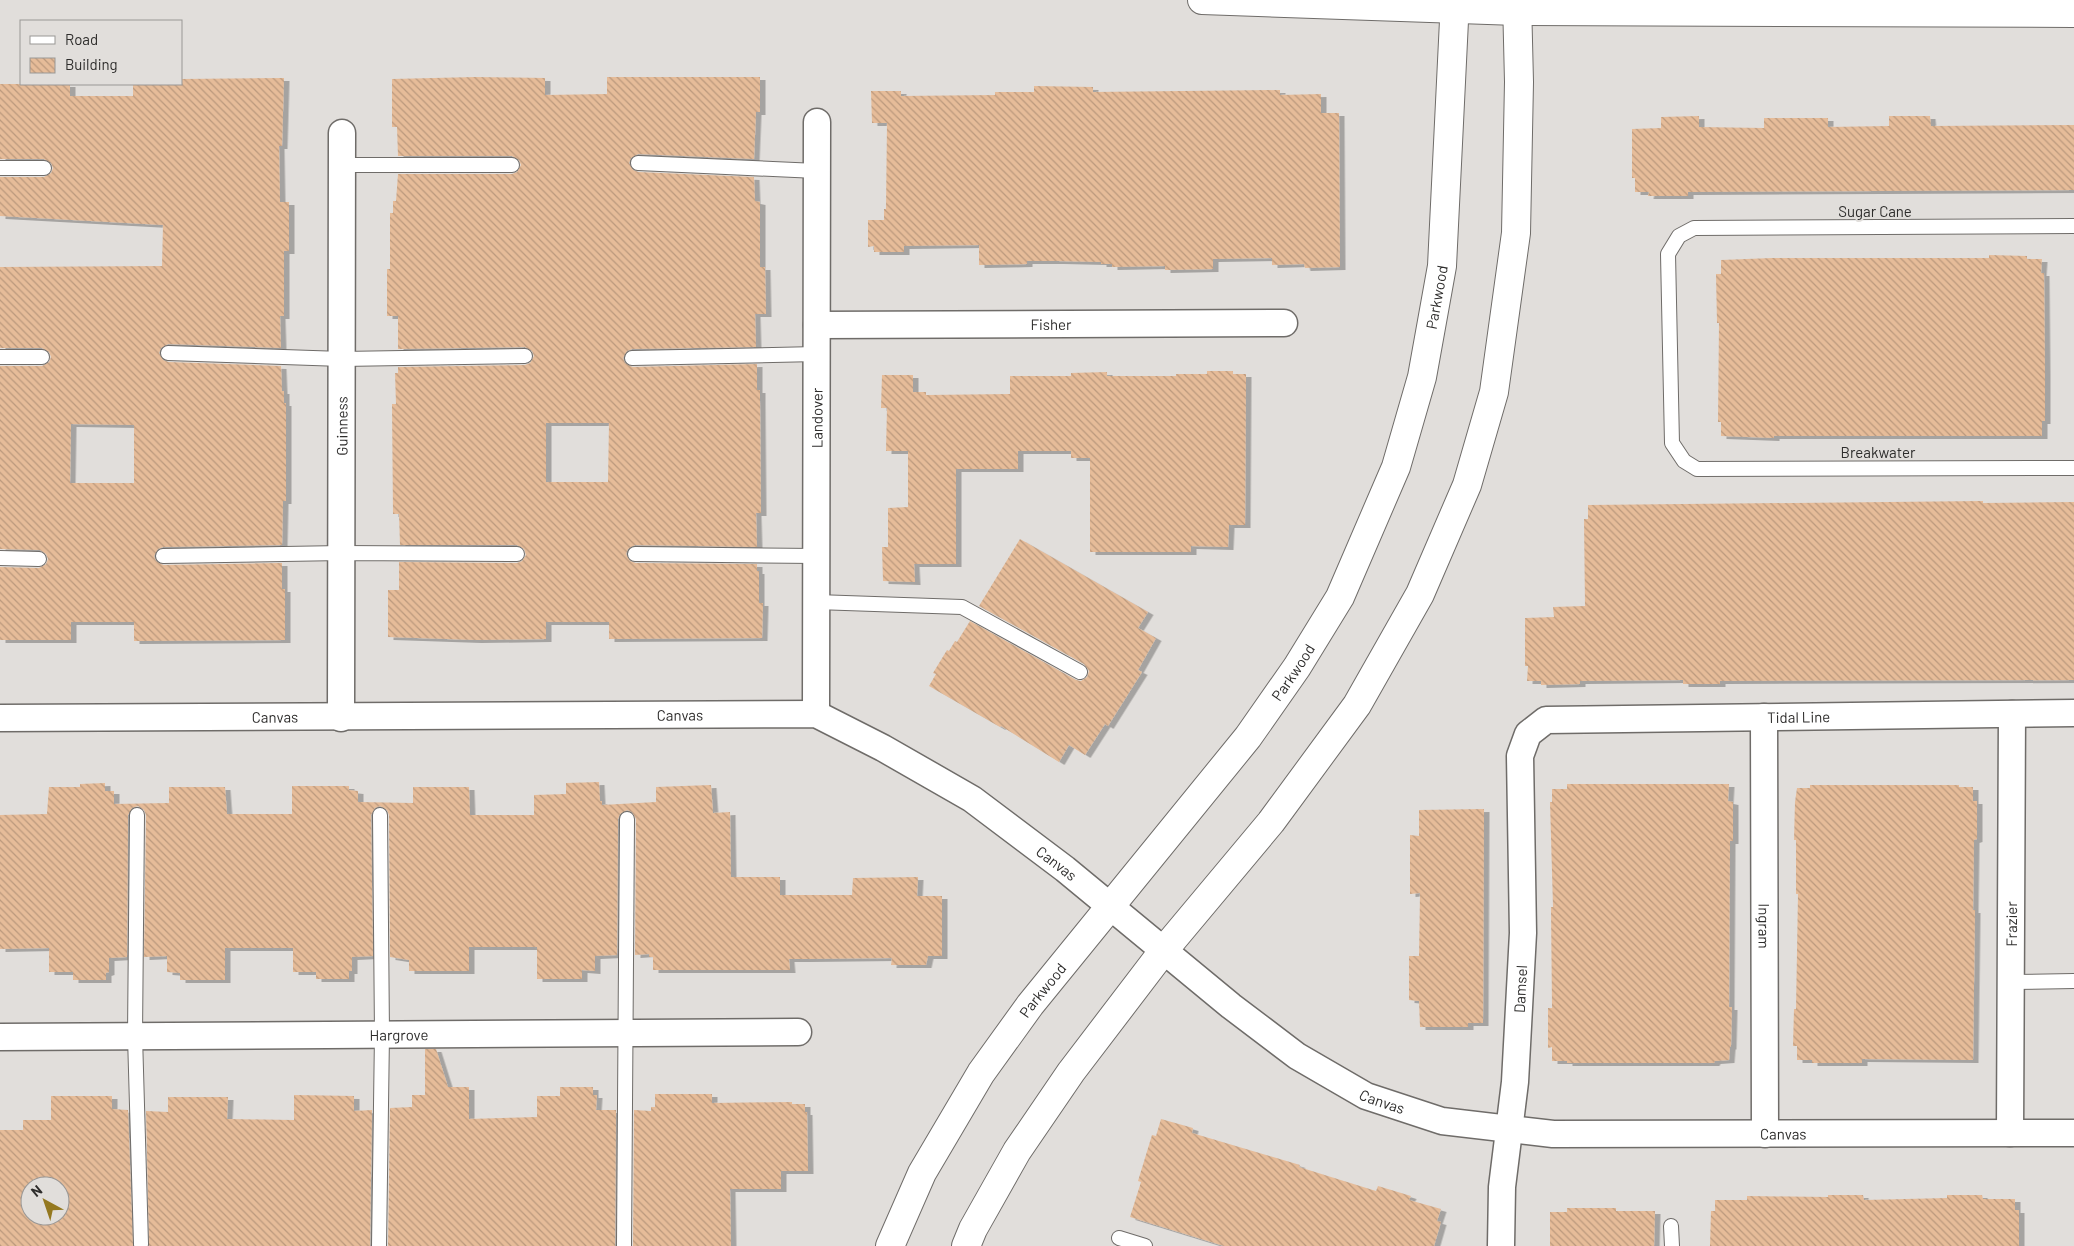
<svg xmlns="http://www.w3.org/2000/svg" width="2074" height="1246" viewBox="0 0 2074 1246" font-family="Barlow,sans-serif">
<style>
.building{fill:url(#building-back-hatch);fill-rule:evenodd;filter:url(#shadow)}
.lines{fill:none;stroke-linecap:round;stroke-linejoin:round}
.service-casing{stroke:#6f6c69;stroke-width:16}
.minor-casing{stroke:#6f6c69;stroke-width:29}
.tertiary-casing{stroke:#6f6c69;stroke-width:30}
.service{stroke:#fff;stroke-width:14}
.minor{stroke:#fff;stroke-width:26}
.tertiary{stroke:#fff;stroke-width:28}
.labels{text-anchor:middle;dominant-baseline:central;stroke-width:4;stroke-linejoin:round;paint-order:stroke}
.street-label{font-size:15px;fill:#2e2d2c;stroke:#e1dedb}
</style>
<defs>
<pattern id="building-back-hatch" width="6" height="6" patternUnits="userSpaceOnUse" patternTransform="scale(1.25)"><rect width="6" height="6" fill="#e6bc99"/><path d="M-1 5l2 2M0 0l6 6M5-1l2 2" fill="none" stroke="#bb997d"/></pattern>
<filter id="shadow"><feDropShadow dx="5.5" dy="3" stdDeviation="0" flood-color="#0004"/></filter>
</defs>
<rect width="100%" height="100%" fill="#e1dedb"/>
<g class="building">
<path d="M 475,77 L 545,78 L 545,95 L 607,94 L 607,77 L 760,77 L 760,112 L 756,112 L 754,159 L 638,154 L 631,158 L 629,163 L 633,170 L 638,172 L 754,177 L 755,201 L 760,202 L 760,267 L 765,267 L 766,314 L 755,314 L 756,347 L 632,349 L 627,351 L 623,358 L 625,363 L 632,367 L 757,364 L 757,390 L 760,390 L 760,401 L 761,513 L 756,513 L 757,547 L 635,545 L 628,549 L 626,554 L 630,561 L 635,563 L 757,564 L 757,571 L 759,571 L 759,603 L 763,603 L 762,638 L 609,639 L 609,622 L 546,622 L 546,639 L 476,640 L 388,637 L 388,590 L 399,590 L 399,562 L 517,563 L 522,561 L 526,555 L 524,549 L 517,545 L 400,545 L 399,514 L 393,514 L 392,404 L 396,404 L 395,373 L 398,373 L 398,367 L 525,365 L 530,363 L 534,356 L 532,351 L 525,347 L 398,349 L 398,316 L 387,316 L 387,269 L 390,269 L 390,213 L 393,213 L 393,201 L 396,201 L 398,174 L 512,174 L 517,172 L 521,165 L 519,160 L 512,156 L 398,156 L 397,127 L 392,127 L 392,79 ZM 546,423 L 609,423 L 608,482 L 546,482 Z"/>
<path d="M 284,78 L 282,146 L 279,146 L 280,202 L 289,202 L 289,251 L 284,251 L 284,316 L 280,316 L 281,348 L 168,344 L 161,348 L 159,353 L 163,360 L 168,362 L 281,366 L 282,391 L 284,391 L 284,403 L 286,403 L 286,501 L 283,501 L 282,545 L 163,547 L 158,549 L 154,556 L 156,561 L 163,565 L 282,563 L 282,589 L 285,589 L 285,640 L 134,641 L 134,622 L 71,622 L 71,640 L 0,640 L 0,567 L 39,568 L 46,564 L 48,559 L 46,554 L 40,550 L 0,549 L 0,366 L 42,366 L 49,362 L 51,357 L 49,352 L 42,348 L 0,348 L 0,267 L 162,266 L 163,225 L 0,216 L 0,177 L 44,177 L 51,173 L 53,168 L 51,163 L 44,159 L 0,159 L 0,84 L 70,84 L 70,96 L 133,96 L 133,84 L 181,84 L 181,79 ZM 71,424 L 134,425 L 134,483 L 70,483 Z"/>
<path d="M 1034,86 L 1093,87 L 1093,92 L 1280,90 L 1280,95 L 1321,94 L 1321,113 L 1339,113 L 1340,267 L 1305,268 L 1304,264 L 1272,265 L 1272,258 L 1213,259 L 1213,269 L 1165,270 L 1165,266 L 1112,267 L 1112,264 L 1101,264 L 1101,262 L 1058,261 L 1027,261 L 1027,264 L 979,265 L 979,245 L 904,246 L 904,252 L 874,252 L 874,246 L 868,247 L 868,220 L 884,220 L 884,209 L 886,209 L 887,123 L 872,123 L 871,91 L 901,91 L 901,96 L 995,95 L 995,92 L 1034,92 Z"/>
<path d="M 1699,116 L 1699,127 L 1764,128 L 1764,118 L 1828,118 L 1828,127 L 1889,126 L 1889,116 L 1930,116 L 1931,126 L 2074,125 L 2074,190 L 1688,192 L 1688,196 L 1648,196 L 1649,192 L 1635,192 L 1635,178 L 1632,178 L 1632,129 L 1661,128 L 1661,117 Z"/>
<path d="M 1989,255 L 2027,256 L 2027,259 L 2042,259 L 2041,273 L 2044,273 L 2045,373 L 2045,421 L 2042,421 L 2042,436 L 1774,436 L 1774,438 L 1721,436 L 1721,422 L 1718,422 L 1719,323 L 1717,323 L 1716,274 L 1721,274 L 1721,260 L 1772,258 L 1989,258 Z"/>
<path d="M 1207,371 L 1233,371 L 1233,374 L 1246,374 L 1245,525 L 1229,525 L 1228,547 L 1191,546 L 1191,552 L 1090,552 L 1090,458 L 1071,458 L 1071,451 L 1018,451 L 1018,469 L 956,469 L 956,564 L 914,564 L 915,582 L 883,581 L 882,547 L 888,547 L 888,508 L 908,507 L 908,451 L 886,451 L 887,408 L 881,408 L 882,375 L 913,375 L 913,392 L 926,392 L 926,395 L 1010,394 L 1010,376 L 1071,376 L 1071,373 L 1107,372 L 1107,376 L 1176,376 L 1176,374 L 1207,374 Z"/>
<path d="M 1983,501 L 1983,503 L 2074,502 L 2074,680 L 1720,681 L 1720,684 L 1683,684 L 1683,680 L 1580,681 L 1580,684 L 1541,685 L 1541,681 L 1527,681 L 1528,666 L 1525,666 L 1525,618 L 1554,617 L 1553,607 L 1585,606 L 1584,519 L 1588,519 L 1588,505 Z"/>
<path d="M 1020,539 L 1148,612 L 1138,628 L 1156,638 L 1138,670 L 1142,672 L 1108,726 L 1105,724 L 1085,755 L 1069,745 L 1059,762 L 1001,726 L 1000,727 L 929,686 L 936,674 L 933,673 L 947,650 L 949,651 L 955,641 L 957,642 L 970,621 L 1076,680 L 1081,681 L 1087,677 L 1089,671 L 1084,664 L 979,606 Z"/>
<path d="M 599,782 L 600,801 L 602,801 L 602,805 L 656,802 L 656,787 L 711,785 L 713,813 L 730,812 L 731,877 L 780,877 L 780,895 L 852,895 L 853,878 L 918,877 L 917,896 L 942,896 L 942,956 L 928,956 L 926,965 L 891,965 L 892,958 L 805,959 L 789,959 L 790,970 L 653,970 L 653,957 L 649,957 L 649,954 L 635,955 L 636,819 L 632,812 L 627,810 L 620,814 L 618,819 L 617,955 L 595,956 L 595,971 L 582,970 L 582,979 L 537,979 L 537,947 L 469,947 L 469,971 L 409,971 L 409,960 L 390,957 L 389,815 L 387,810 L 380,806 L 375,808 L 371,815 L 373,956 L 352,957 L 352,971 L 349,971 L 349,979 L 316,979 L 316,972 L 293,972 L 293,948 L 225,948 L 225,980 L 180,980 L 180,973 L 167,972 L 167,956 L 144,957 L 146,815 L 144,810 L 138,806 L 132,808 L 128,815 L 127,957 L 109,958 L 109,972 L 106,973 L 106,980 L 73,980 L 73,972 L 49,972 L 49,948 L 0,949 L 0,815 L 47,814 L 49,787 L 80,787 L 80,784 L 105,783 L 105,791 L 114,791 L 114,804 L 169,803 L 169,787 L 225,787 L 227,814 L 292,814 L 292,786 L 349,786 L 349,790 L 358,791 L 358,802 L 413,803 L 413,787 L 469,787 L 470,815 L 534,815 L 534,795 L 566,794 L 566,783 Z"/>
<path d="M 1567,784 L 1729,784 L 1728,801 L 1733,802 L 1733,841 L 1730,841 L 1729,1007 L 1732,1007 L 1731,1046 L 1730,1047 L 1729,1060 L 1715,1061 L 1714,1063 L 1567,1063 L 1567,1061 L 1552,1061 L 1552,1047 L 1548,1048 L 1548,1008 L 1552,1008 L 1551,907 L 1553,907 L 1550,802 L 1552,802 L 1552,789 L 1567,789 Z"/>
<path d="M 1810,785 L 1959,785 L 1959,787 L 1973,787 L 1973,801 L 1977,801 L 1977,839 L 1974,840 L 1973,910 L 1975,910 L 1973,1060 L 1862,1059 L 1862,1063 L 1812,1063 L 1812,1060 L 1797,1060 L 1797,1046 L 1793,1046 L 1794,1009 L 1796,1009 L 1798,894 L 1796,894 L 1796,840 L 1794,840 L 1795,802 L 1797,788 L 1810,788 Z"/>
<path d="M 1484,809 L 1483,1023 L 1468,1023 L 1468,1027 L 1420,1027 L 1419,1001 L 1409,1000 L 1409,956 L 1419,956 L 1420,893 L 1410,894 L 1410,835 L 1419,836 L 1419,810 Z"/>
<path d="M 425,1049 L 436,1049 L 448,1087 L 469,1087 L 469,1119 L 537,1117 L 537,1096 L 560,1096 L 560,1087 L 593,1087 L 593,1095 L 597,1095 L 596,1110 L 616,1110 L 615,1246 L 388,1246 L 390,1108 L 412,1107 L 412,1095 L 425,1095 Z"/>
<path d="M 655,1094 L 712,1094 L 712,1103 L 792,1102 L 792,1104 L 805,1104 L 805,1112 L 807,1112 L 808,1171 L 781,1171 L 781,1189 L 730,1189 L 731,1246 L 633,1246 L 634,1110 L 651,1111 L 651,1107 L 655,1107 Z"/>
<path d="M 294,1095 L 354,1096 L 354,1111 L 372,1110 L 370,1246 L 149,1246 L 146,1111 L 168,1112 L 168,1097 L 228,1097 L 227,1119 L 294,1120 Z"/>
<path d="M 51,1096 L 112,1096 L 112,1109 L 128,1110 L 133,1246 L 0,1246 L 0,1130 L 23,1130 L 23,1120 L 51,1120 ZM 30,1186 L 60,1186 L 60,1216 L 30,1216 Z"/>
<path d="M 1161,1119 L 1193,1128 L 1192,1133 L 1300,1165 L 1299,1167 L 1376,1191 L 1378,1186 L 1411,1196 L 1409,1200 L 1441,1209 L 1437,1221 L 1441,1222 L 1434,1246 L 1224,1246 L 1130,1217 L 1141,1182 L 1138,1181 L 1152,1135 L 1156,1136 Z"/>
<path d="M 1828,1195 L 1863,1195 L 1864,1200 L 1947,1198 L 1947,1195 L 1982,1195 L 1983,1199 L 2015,1199 L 2015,1210 L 2019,1210 L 2019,1246 L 1710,1246 L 1711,1211 L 1715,1211 L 1715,1200 L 1747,1200 L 1747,1196 L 1828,1197 Z"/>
<path d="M 1567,1208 L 1616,1208 L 1616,1211 L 1655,1211 L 1654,1246 L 1550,1246 L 1550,1212 L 1567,1212 Z"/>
</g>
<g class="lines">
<g class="service-casing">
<g id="service">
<path d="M 638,163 L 817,171"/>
<path d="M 342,165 L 512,165"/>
<path d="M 0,168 L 44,168"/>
<path d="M 2074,226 L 1694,228 L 1679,236 L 1668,254 L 1672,443 L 1684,461 L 1697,469 L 2074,468"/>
<path d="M 168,353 L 342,359 L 525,356"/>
<path d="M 0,357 L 42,357"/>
<path d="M 632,358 L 817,354"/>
<path d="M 635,554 L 816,556"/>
<path d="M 163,556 L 342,553 L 517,554"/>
<path d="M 0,558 L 39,559"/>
<path d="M 816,602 L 962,607 L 1080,672"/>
<path d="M 137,815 L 135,1036 L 141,1244"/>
<path d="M 2011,982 L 2074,981"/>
<path d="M 1671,1226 L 1672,1246"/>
<path d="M 1119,1238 L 1145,1246"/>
<path d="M 379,1246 L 382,1034 L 380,815"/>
<path d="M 624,1246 L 627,819"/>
</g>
</g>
<g class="minor-casing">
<g id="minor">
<path id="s1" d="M 817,325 L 1284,323"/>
<path id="s2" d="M 816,714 L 817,122"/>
<path id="s3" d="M 1764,717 L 1765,1134"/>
<path id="s4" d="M 0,718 L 816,714 L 883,748 L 972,799 L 1065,869 L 1231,1006 L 1297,1056 L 1366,1096 L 1442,1121 L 1553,1134 L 2074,1133"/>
<path id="s5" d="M 341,718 L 342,133"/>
<path id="s6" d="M 0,1037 L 798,1032"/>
<path id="s7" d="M 2010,1133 L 2012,714"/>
<path id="s8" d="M 1501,1246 L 1502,1187 L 1515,1082 L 1523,933 L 1520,756 L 1528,734 L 1546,720 L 2074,713"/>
</g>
</g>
<g class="tertiary-casing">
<g id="tertiary">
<path d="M 1202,0 L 1517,11 L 2074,13"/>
<path id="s9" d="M 890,1246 L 922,1173 L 981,1073 L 1030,1005 L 1248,737 L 1297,667 L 1340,597 L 1396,467 L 1422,377 L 1442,266 L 1455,0"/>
<path d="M 966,1246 L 973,1229 L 1017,1151 L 1071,1072 L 1164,950 L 1271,822 L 1357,705 L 1420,594 L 1467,485 L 1494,392 L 1516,233 L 1519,82 L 1517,0"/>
</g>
</g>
<use href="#service" class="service"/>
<use href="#minor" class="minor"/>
<use href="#tertiary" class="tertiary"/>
</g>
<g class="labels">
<g class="street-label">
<text x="1875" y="211">Sugar Cane</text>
<text stroke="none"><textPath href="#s9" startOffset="1109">Parkwood</textPath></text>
<text stroke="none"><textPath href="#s1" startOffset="234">Fisher</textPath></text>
<text stroke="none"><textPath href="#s2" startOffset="296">Landover</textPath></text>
<text stroke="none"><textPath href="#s5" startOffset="292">Guinness</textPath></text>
<text x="1878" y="452">Breakwater</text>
<text stroke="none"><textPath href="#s9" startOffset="704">Parkwood</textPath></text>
<text stroke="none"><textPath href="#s4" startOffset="680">Canvas</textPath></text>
<text stroke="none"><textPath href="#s8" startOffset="790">Tidal Line</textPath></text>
<text stroke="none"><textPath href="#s4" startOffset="275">Canvas</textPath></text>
<text stroke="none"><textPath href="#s4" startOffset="1100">Canvas</textPath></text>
<text stroke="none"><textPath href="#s7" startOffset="209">Frazier</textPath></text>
<text stroke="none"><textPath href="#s3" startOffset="209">Ingram</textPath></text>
<text stroke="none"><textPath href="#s8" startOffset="258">Damsel</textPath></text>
<text stroke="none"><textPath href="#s9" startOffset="299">Parkwood</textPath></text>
<text stroke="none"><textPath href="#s6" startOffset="399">Hargrove</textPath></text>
<text stroke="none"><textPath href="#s4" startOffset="1505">Canvas</textPath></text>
<text stroke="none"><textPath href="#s4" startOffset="1910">Canvas</textPath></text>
</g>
</g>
<rect x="20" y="20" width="162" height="65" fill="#e1dedb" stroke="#999795"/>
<rect x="30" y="36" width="25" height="8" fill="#ffffff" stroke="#999795"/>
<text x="65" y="45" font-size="15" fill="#2e2d2c">Road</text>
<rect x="30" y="58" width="25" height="15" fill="url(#building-back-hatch)" stroke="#999795"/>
<text x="65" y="70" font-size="15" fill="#2e2d2c">Building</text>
<g transform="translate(45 1201) rotate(320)"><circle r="24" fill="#e1dedb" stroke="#999795"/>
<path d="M0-4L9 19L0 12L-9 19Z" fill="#94781f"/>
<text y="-8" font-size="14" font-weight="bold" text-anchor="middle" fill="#2e2d2c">N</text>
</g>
</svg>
